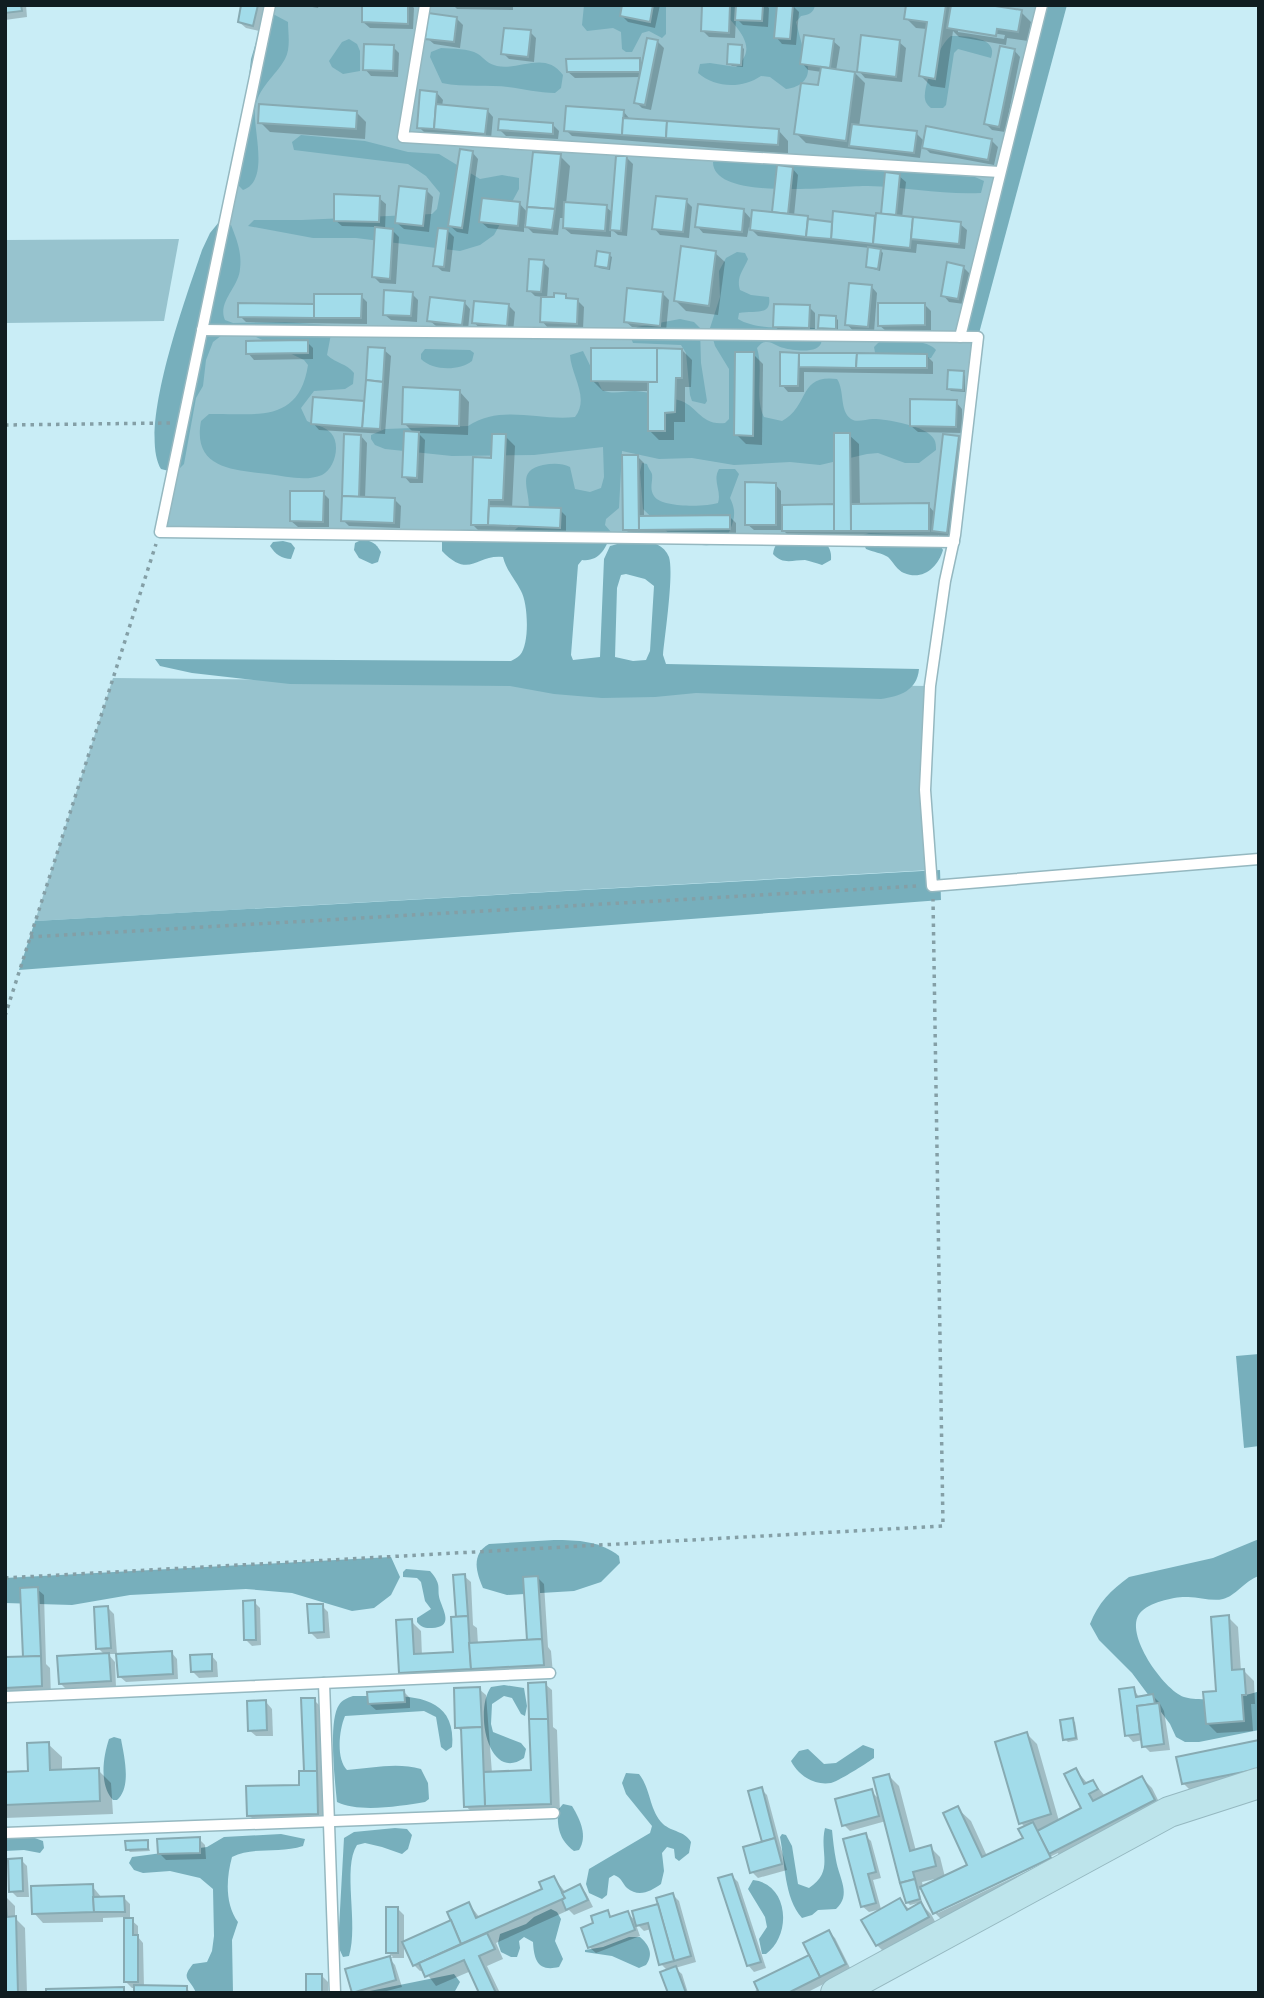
<svg xmlns="http://www.w3.org/2000/svg" width="1264" height="1998" viewBox="0 0 1264 1998" font-family="'Exo 2',sans-serif">
<style>
.green{fill:#97c3ce}
.forest{fill:#77afbc;fill-rule:evenodd}
.shadow{fill:#0003;fill-rule:evenodd}
.building{fill:#a2dcea;stroke:#87aab2;stroke-width:2}
.lines{fill:none;stroke-linecap:round;stroke-linejoin:round}
.lane-casing{stroke:#95b8c0;stroke-width:13}
.secondary-casing{stroke:#95b8c0;stroke-width:32}
.path{stroke:#849fa6;stroke-width:3.5;stroke-dasharray:3.5 5;stroke-linecap:butt}
.lane{stroke:#fff;stroke-width:10}
.secondary{stroke:#bde4eb;stroke-width:30}
</style>
<rect width="100%" height="100%" fill="#c9edf6"/>
<g class="green">
<path d="M 270,5 L 1042,5 L 978,337 L 954,542 L 160,532 Z"/>
<path d="M 179,239 L 164,321 L 5,323 L 5,240 Z"/>
<path d="M 113,678 L 930,686 L 930,870 L 35,921 Z"/>
</g>
<g class="forest">
<path d="M 584,5 L 666,5 L 666,34 L 662,38 L 649,31 L 642,33 L 632,52 L 626,52 L 622,49 L 621,32 L 613,28 L 587,31 L 582,25 Z"/>
<path d="M 719,5 L 815,5 C 814,13 808,15 801,16 L 796,22 L 808,68 C 809,81 798,88 786,89 L 770,77 L 761,76 C 742,89 715,88 698,73 L 700,64 L 710,63 L 736,67 C 763,44 730,24 719,5 Z"/>
<path d="M 1042,5 L 1067,5 L 978,337 L 960,337 Z"/>
<path d="M 273,14 L 288,22 C 288,33 291,48 285,59 C 275,77 257,88 255,110 C 253,130 270,181 243,190 L 239,186 L 240,120 L 248,86 L 251,59 L 263,19 Z"/>
<path d="M 951,36 C 966,36 999,37 991,58 L 958,49 L 954,53 L 946,105 L 943,108 L 931,108 C 926,104 924,100 925,93 C 926,80 940,43 951,36 Z"/>
<path d="M 349,39 L 357,44 L 360,51 L 360,71 L 343,74 L 332,67 L 329,61 L 342,42 Z"/>
<path d="M 441,48 C 453,49 468,48 478,54 C 485,59 488,64 497,66 C 519,71 545,50 563,75 L 561,88 L 555,93 C 534,93 514,86 493,86 C 476,85 459,87 442,83 L 430,57 L 431,52 Z"/>
<path d="M 301,135 L 365,141 L 408,152 L 439,154 L 480,179 L 502,175 L 519,178 L 519,189 L 494,235 L 480,245 L 460,251 L 356,238 L 313,238 L 248,226 L 254,220 L 302,220 L 432,214 L 437,209 L 440,193 L 426,176 L 408,164 L 294,150 L 292,142 Z"/>
<path d="M 719,159 L 975,177 L 984,181 L 981,193 C 943,195 906,187 868,186 C 840,185 713,203 713,162 Z"/>
<path d="M 219,222 L 231,225 C 237,240 242,253 240,269 C 239,287 217,302 225,320 L 233,323 L 286,322 L 327,325 L 331,334 L 327,355 C 337,364 346,363 354,373 L 353,384 L 345,389 L 314,391 L 301,408 L 307,421 C 313,424 326,427 331,433 C 341,444 335,469 322,475 C 305,482 286,476 268,474 C 234,470 192,469 201,421 L 209,414 C 254,413 299,425 308,365 L 304,360 L 252,335 L 222,335 L 213,342 L 206,360 L 203,386 L 196,398 L 184,464 L 180,468 L 169,471 L 161,469 C 137,429 187,295 202,250 L 210,233 Z"/>
<path d="M 737,252 L 745,253 L 748,259 C 743,271 736,277 740,290 L 751,295 L 769,297 C 772,317 753,310 739,313 L 738,319 C 758,331 791,327 814,328 C 818,331 819,331 821,337 C 826,355 794,351 784,348 C 778,347 773,342 767,342 C 761,342 761,344 757,348 C 764,370 754,397 764,417 L 782,421 C 810,406 798,374 837,379 C 845,391 839,411 851,419 C 857,423 866,419 873,419 C 887,419 927,426 934,439 C 936,442 936,447 936,450 L 919,463 L 905,463 L 878,453 L 867,454 L 820,465 L 790,462 L 734,465 L 692,458 L 659,459 L 622,451 L 619,508 L 606,519 L 605,525 L 611,532 C 607,548 599,562 582,560 L 578,565 L 571,655 L 573,660 L 600,657 L 604,559 L 610,546 C 627,540 661,535 669,557 C 674,574 665,634 663,655 L 666,664 L 919,669 C 917,691 900,696 881,699 L 696,693 L 655,697 L 602,698 L 554,694 L 510,686 L 290,684 L 192,673 L 160,666 L 155,659 L 511,661 C 514,659 517,658 520,655 C 530,644 528,603 521,591 C 515,579 506,570 503,557 C 476,554 470,580 442,551 L 442,541 L 450,531 C 471,528 493,532 514,531 C 519,526 526,521 528,514 C 533,493 513,471 543,465 C 553,463 562,463 570,467 L 575,489 L 590,492 L 601,488 L 604,477 L 603,447 L 534,455 L 452,456 L 385,449 L 375,445 L 371,439 L 371,435 L 385,429 L 468,426 C 501,404 538,421 575,417 C 590,398 571,375 570,355 L 583,351 L 602,390 C 613,395 623,391 635,391 C 648,392 665,396 678,400 C 698,405 700,426 725,423 L 729,419 L 729,369 L 715,346 L 710,328 L 720,297 L 719,271 L 726,258 ZM 626,574 L 645,579 L 654,586 L 650,651 L 646,660 L 633,661 L 615,657 L 617,588 L 621,575 Z"/>
<path d="M 680,319 L 694,322 L 700,328 L 701,363 L 707,401 L 705,404 L 692,401 L 690,395 L 686,353 L 681,345 L 633,343 L 631,338 L 637,327 Z"/>
<path d="M 889,340 C 903,342 927,339 936,350 L 931,358 L 887,362 L 876,358 L 874,347 L 879,342 Z"/>
<path d="M 425,349 L 470,350 L 474,353 L 472,361 C 459,371 433,371 421,359 L 421,354 Z"/>
<path d="M 642,463 L 647,464 C 648,468 651,471 652,474 C 653,483 649,488 654,496 C 661,508 706,507 718,503 C 722,491 712,481 719,469 L 735,469 L 739,474 L 730,498 C 736,510 735,518 730,530 C 721,554 690,545 672,535 C 661,528 652,517 643,509 L 640,472 Z"/>
<path d="M 869,533 L 928,535 L 936,538 L 943,550 C 938,567 923,581 904,573 C 898,571 893,562 888,557 C 882,553 873,552 866,549 L 860,536 Z"/>
<path d="M 803,535 C 818,536 833,543 831,560 L 822,565 C 816,563 810,561 805,560 C 792,560 783,565 773,554 C 776,537 787,536 803,535 Z"/>
<path d="M 361,540 C 371,540 376,543 381,552 L 378,562 L 372,564 L 359,558 L 354,550 L 355,543 Z"/>
<path d="M 283,541 L 291,543 L 295,548 L 291,559 C 282,559 275,554 270,546 L 273,542 Z"/>
<path d="M 940,870 L 941,900 L 19,970 L 35,921 Z"/>
<path d="M 1259,1354 L 1259,1446 L 1244,1448 L 1236,1356 Z"/>
<path d="M 1259,1539 L 1259,1576 C 1244,1581 1236,1596 1223,1599 C 1211,1602 1198,1596 1185,1597 C 1173,1597 1148,1603 1140,1613 C 1123,1633 1164,1690 1184,1697 C 1200,1702 1243,1698 1259,1691 L 1259,1730 L 1199,1742 L 1185,1742 L 1176,1737 L 1170,1724 L 1132,1673 L 1099,1640 L 1090,1624 C 1098,1603 1111,1590 1129,1577 L 1213,1558 Z"/>
<path d="M 554,1540 C 578,1540 600,1541 619,1556 L 620,1563 L 601,1582 L 574,1591 L 507,1595 L 483,1588 C 476,1572 471,1554 489,1544 Z"/>
<path d="M 391,1557 L 400,1577 L 391,1595 L 374,1608 L 352,1611 L 292,1593 L 246,1589 L 130,1595 L 72,1605 L 5,1603 L 5,1578 Z"/>
<path d="M 406,1569 L 430,1571 C 444,1587 435,1588 441,1603 C 445,1614 452,1627 432,1628 C 425,1628 422,1628 417,1622 L 417,1618 L 431,1609 L 425,1601 L 421,1582 L 417,1578 L 403,1577 L 403,1572 Z"/>
<path d="M 504,1685 L 524,1688 L 527,1706 L 525,1716 L 521,1714 L 512,1698 L 504,1696 L 492,1704 L 491,1724 L 493,1732 L 521,1743 L 526,1749 L 524,1758 C 488,1783 474,1710 491,1687 Z"/>
<path d="M 353,1696 C 393,1697 458,1686 452,1747 L 446,1751 L 441,1747 L 436,1717 L 424,1711 L 345,1716 C 339,1730 336,1759 347,1770 C 372,1768 397,1762 421,1769 L 428,1783 L 429,1799 L 425,1802 C 401,1806 359,1813 337,1802 C 335,1782 328,1721 339,1705 C 342,1700 347,1698 353,1696 Z"/>
<path d="M 114,1737 L 121,1739 C 124,1756 132,1787 117,1800 L 113,1800 C 99,1785 103,1757 109,1739 Z"/>
<path d="M 863,1745 L 874,1749 L 874,1758 C 867,1763 839,1781 831,1783 C 814,1786 798,1775 791,1761 L 799,1751 L 808,1749 L 824,1764 L 836,1763 Z"/>
<path d="M 626,1773 L 639,1774 C 651,1789 649,1810 663,1824 C 672,1832 685,1831 691,1842 L 689,1853 L 679,1861 L 675,1858 L 674,1849 L 667,1847 L 662,1853 L 664,1871 L 661,1884 C 651,1891 639,1898 627,1888 C 622,1883 622,1878 614,1875 L 609,1878 L 607,1895 L 602,1899 L 589,1893 L 586,1884 L 589,1869 L 650,1833 L 652,1826 L 626,1794 L 622,1783 Z"/>
<path d="M 563,1804 L 572,1806 C 580,1819 588,1836 579,1850 L 574,1851 C 559,1840 557,1827 558,1810 Z"/>
<path d="M 395,1828 L 407,1829 L 412,1835 L 408,1849 L 402,1854 L 382,1847 L 365,1843 L 357,1845 C 342,1868 359,1924 349,1956 L 343,1957 L 338,1946 L 344,1838 L 354,1832 Z"/>
<path d="M 825,1828 L 832,1830 C 833,1840 834,1850 836,1860 C 839,1878 852,1895 836,1909 L 818,1910 L 812,1915 L 802,1918 C 784,1898 785,1862 780,1837 L 782,1834 L 786,1835 L 792,1846 L 798,1884 L 809,1888 C 835,1871 819,1853 825,1828 Z"/>
<path d="M 281,1834 L 305,1839 L 303,1846 C 279,1854 254,1846 232,1857 C 226,1879 225,1904 238,1922 L 232,1940 L 233,1993 L 196,1993 C 190,1978 180,1980 193,1964 L 207,1962 L 212,1951 L 214,1936 L 213,1889 L 200,1878 L 170,1871 L 143,1873 L 134,1870 L 129,1863 L 132,1857 L 207,1847 L 224,1837 Z"/>
<path d="M 32,1837 L 43,1841 L 44,1848 L 40,1853 L 24,1850 L 5,1851 L 5,1839 Z"/>
<path d="M 753,1880 C 789,1884 792,1935 766,1954 L 762,1954 L 759,1939 L 767,1927 L 765,1917 L 748,1889 Z"/>
<path d="M 551,1909 L 557,1912 L 561,1919 L 555,1941 L 563,1959 L 559,1967 C 538,1972 534,1960 533,1942 L 524,1937 L 519,1941 L 520,1948 L 517,1957 L 511,1957 L 501,1952 L 498,1943 L 500,1934 L 526,1924 L 534,1917 Z"/>
<path d="M 629,1937 L 640,1937 C 649,1945 654,1954 646,1965 L 639,1968 L 612,1956 L 585,1952 L 585,1950 L 603,1947 Z"/>
<path d="M 454,1974 L 460,1982 L 454,1993 L 360,1993 Z"/>
</g>
<g class="shadow">
<path d="M 5,5 L 26,5 L 27,17 L 5,20 Z"/>
<path d="M 243,5 L 265,5 L 259,31 L 246,28 L 239,22 Z"/>
<path d="M 301,5 L 319,5 L 318,8 Z"/>
<path d="M 364,5 L 411,5 L 414,8 L 413,29 L 370,28 L 363,22 Z"/>
<path d="M 453,5 L 513,5 L 513,10 L 457,9 Z"/>
<path d="M 624,5 L 660,5 L 655,28 L 628,22 L 622,16 Z"/>
<path d="M 704,5 L 766,5 L 769,8 L 768,27 L 743,25 L 736,18 L 735,38 L 709,37 L 703,31 Z"/>
<path d="M 792,5 L 799,12 L 796,45 L 782,44 L 776,37 Z"/>
<path d="M 908,5 L 949,5 L 952,8 L 1021,12 L 1031,22 L 1028,41 L 1007,38 L 1006,45 L 959,37 L 953,31 L 945,88 L 931,86 L 921,76 L 927,29 L 916,28 L 906,18 ZM 958,28 L 1005,35 L 1004,39 L 958,32 Z"/>
<path d="M 456,18 L 463,25 L 460,48 L 434,44 L 427,38 Z"/>
<path d="M 530,32 L 536,38 L 534,62 L 509,59 L 503,53 Z"/>
<path d="M 833,41 L 840,47 L 836,71 L 855,73 L 865,83 L 859,127 L 916,133 L 925,142 L 991,140 L 998,147 L 994,165 L 930,153 L 922,145 L 920,158 L 806,143 L 796,133 L 820,87 L 822,72 L 808,70 L 802,63 Z"/>
<path d="M 658,42 L 664,48 L 651,110 L 642,108 L 636,102 L 641,77 L 575,78 L 568,72 L 639,60 L 644,64 Z"/>
<path d="M 899,42 L 906,48 L 902,82 L 865,78 L 859,71 Z"/>
<path d="M 741,46 L 744,49 L 743,67 L 732,66 L 729,63 Z"/>
<path d="M 393,47 L 399,53 L 398,77 L 371,76 L 365,69 Z"/>
<path d="M 1014,50 L 1020,57 L 1005,132 L 992,130 L 985,123 Z"/>
<path d="M 437,93 L 443,100 L 442,106 L 487,110 L 493,117 L 491,139 L 425,133 L 419,127 Z"/>
<path d="M 623,111 L 629,118 L 629,121 L 779,131 L 788,141 L 788,154 L 572,136 L 566,130 Z"/>
<path d="M 356,112 L 366,122 L 365,139 L 270,132 L 260,122 Z"/>
<path d="M 552,124 L 559,131 L 558,139 L 506,136 L 500,130 Z"/>
<path d="M 472,152 L 478,159 L 468,234 L 457,232 L 450,226 Z"/>
<path d="M 560,156 L 570,166 L 566,204 L 606,207 L 613,213 L 627,158 L 633,164 L 627,236 L 618,235 L 611,229 L 611,237 L 571,234 L 564,228 L 565,218 L 560,218 L 558,235 L 533,233 L 524,224 L 524,232 L 488,228 L 481,222 L 519,203 L 528,213 Z"/>
<path d="M 778,167 L 792,168 L 798,175 L 794,216 L 808,218 L 811,221 L 834,224 L 835,213 L 877,218 L 882,215 L 899,176 L 906,182 L 902,218 L 960,224 L 967,230 L 965,249 L 917,244 L 916,253 L 879,249 L 883,253 L 880,271 L 867,267 L 870,248 L 758,236 L 749,227 L 747,237 L 703,233 L 697,226 L 743,210 L 752,220 L 773,214 Z"/>
<path d="M 427,191 L 433,197 L 429,232 L 404,229 L 397,223 Z"/>
<path d="M 379,198 L 386,204 L 385,230 L 392,230 L 399,237 L 396,284 L 380,283 L 374,277 L 377,227 L 342,226 L 335,220 Z"/>
<path d="M 686,201 L 692,207 L 689,238 L 660,235 L 654,228 Z"/>
<path d="M 447,230 L 454,237 L 450,272 L 442,271 L 435,265 Z"/>
<path d="M 715,253 L 725,262 L 718,315 L 686,311 L 676,301 Z"/>
<path d="M 609,255 L 612,257 L 610,270 L 599,268 L 597,265 Z"/>
<path d="M 543,262 L 549,268 L 547,299 L 566,296 L 570,300 L 577,300 L 584,307 L 583,329 L 548,328 L 542,321 L 543,297 L 535,296 L 529,290 Z"/>
<path d="M 963,267 L 970,274 L 964,304 L 949,302 L 943,295 Z"/>
<path d="M 871,286 L 877,293 L 874,332 L 853,331 L 847,324 Z"/>
<path d="M 412,294 L 418,300 L 417,322 L 391,320 L 384,314 Z"/>
<path d="M 663,294 L 669,300 L 666,331 L 632,327 L 625,321 Z"/>
<path d="M 361,296 L 367,302 L 367,324 L 246,322 L 240,316 L 316,306 Z"/>
<path d="M 464,302 L 470,309 L 468,330 L 436,326 L 429,320 Z"/>
<path d="M 508,305 L 515,312 L 513,332 L 480,329 L 474,322 Z"/>
<path d="M 925,305 L 931,311 L 931,331 L 886,331 L 879,325 Z"/>
<path d="M 809,307 L 815,313 L 815,334 L 781,333 L 775,326 Z"/>
<path d="M 835,317 L 838,320 L 838,331 L 823,330 L 820,328 Z"/>
<path d="M 307,342 L 313,348 L 313,359 L 254,360 L 248,353 Z"/>
<path d="M 384,350 L 391,356 L 385,434 L 319,430 L 313,423 L 314,399 L 366,403 Z"/>
<path d="M 682,350 L 692,360 L 691,387 L 685,387 L 685,422 L 674,422 L 674,440 L 659,440 L 649,430 L 650,391 L 603,391 L 593,381 Z"/>
<path d="M 753,354 L 763,364 L 762,445 L 746,444 L 736,434 Z"/>
<path d="M 782,354 L 927,356 L 933,362 L 933,374 L 804,372 L 804,392 L 788,392 L 782,385 Z"/>
<path d="M 963,373 L 965,376 L 965,392 L 951,391 L 948,388 Z"/>
<path d="M 460,392 L 469,402 L 468,435 L 418,433 L 425,440 L 423,483 L 410,483 L 404,476 L 414,433 L 404,423 Z"/>
<path d="M 956,402 L 962,409 L 962,433 L 918,432 L 911,426 Z"/>
<path d="M 849,435 L 859,444 L 860,505 L 928,505 L 935,513 L 958,437 L 968,447 L 957,542 L 943,540 L 938,535 L 938,540 L 790,537 L 783,530 L 754,530 L 747,524 L 775,484 L 781,491 L 781,506 L 833,506 L 836,509 Z"/>
<path d="M 361,436 L 367,443 L 365,498 L 394,499 L 401,506 L 400,528 L 349,526 L 343,520 Z"/>
<path d="M 505,436 L 515,446 L 512,508 L 560,510 L 566,516 L 566,533 L 498,531 L 498,534 L 482,534 L 472,524 L 493,459 Z"/>
<path d="M 637,456 L 644,463 L 644,517 L 729,516 L 736,523 L 736,534 L 631,535 L 625,529 Z"/>
<path d="M 323,493 L 329,499 L 329,527 L 298,527 L 291,521 Z"/>
<path d="M 464,1576 L 471,1582 L 473,1625 L 477,1628 L 478,1644 L 528,1641 L 538,1578 L 544,1584 L 548,1647 L 551,1651 L 553,1674 L 411,1682 L 401,1672 L 411,1621 L 421,1631 L 422,1656 L 455,1654 Z"/>
<path d="M 37,1589 L 44,1595 L 46,1664 L 50,1668 L 51,1696 L 5,1697 L 5,1659 L 27,1658 Z"/>
<path d="M 254,1602 L 260,1608 L 261,1645 L 252,1646 L 245,1639 Z"/>
<path d="M 322,1606 L 328,1612 L 330,1638 L 317,1639 L 310,1632 Z"/>
<path d="M 108,1608 L 114,1614 L 117,1654 L 108,1654 L 115,1662 L 116,1687 L 67,1690 L 60,1683 L 105,1655 L 98,1648 Z"/>
<path d="M 1228,1617 L 1238,1627 L 1241,1671 L 1244,1671 L 1254,1681 L 1255,1704 L 1251,1704 L 1253,1731 L 1217,1733 L 1207,1723 L 1218,1693 Z"/>
<path d="M 171,1652 L 177,1659 L 178,1679 L 126,1682 L 119,1676 Z"/>
<path d="M 211,1655 L 217,1662 L 218,1677 L 199,1678 L 192,1671 Z"/>
<path d="M 545,1684 L 552,1690 L 553,1727 L 557,1730 L 560,1813 L 475,1816 L 466,1806 L 463,1733 L 457,1727 L 479,1689 L 486,1695 L 492,1773 L 533,1772 Z"/>
<path d="M 1133,1689 L 1140,1698 L 1153,1696 L 1159,1702 L 1164,1711 L 1170,1750 L 1150,1752 L 1144,1746 L 1143,1740 L 1133,1742 L 1127,1735 Z"/>
<path d="M 404,1692 L 410,1698 L 410,1708 L 376,1710 L 369,1704 Z"/>
<path d="M 314,1700 L 320,1706 L 328,1823 L 259,1825 L 249,1815 L 301,1786 L 308,1773 Z"/>
<path d="M 266,1702 L 272,1709 L 273,1736 L 256,1736 L 249,1730 Z"/>
<path d="M 1072,1720 L 1075,1722 L 1078,1740 L 1068,1742 L 1065,1739 Z"/>
<path d="M 1027,1734 L 1037,1744 L 1059,1821 L 1084,1809 L 1076,1770 L 1088,1784 L 1093,1782 L 1106,1797 L 1142,1778 L 1152,1788 L 1163,1810 L 948,1926 L 935,1913 L 923,1888 L 919,1890 L 922,1902 L 910,1905 L 907,1902 L 886,1821 L 850,1831 L 844,1825 L 871,1791 L 880,1800 L 889,1776 L 899,1786 L 916,1851 L 930,1847 L 940,1857 L 945,1877 L 970,1865 L 957,1808 L 971,1821 L 987,1856 L 1025,1839 L 1025,1827 L 1021,1823 ZM 1058,1853 L 1059,1856 L 938,1913 L 938,1910 ZM 939,1878 L 940,1879 L 923,1887 L 922,1882 Z"/>
<path d="M 1259,1742 L 1259,1780 L 1193,1793 L 1184,1784 Z"/>
<path d="M 48,1744 L 62,1757 L 62,1772 L 98,1770 L 111,1783 L 113,1814 L 5,1818 L 5,1773 L 30,1772 Z"/>
<path d="M 761,1789 L 767,1795 L 787,1870 L 758,1878 L 752,1872 L 764,1843 Z"/>
<path d="M 865,1835 L 871,1841 L 881,1878 L 873,1880 L 881,1909 L 869,1912 L 862,1906 Z"/>
<path d="M 199,1839 L 205,1845 L 206,1859 L 166,1860 L 160,1854 Z"/>
<path d="M 147,1842 L 150,1851 L 130,1852 L 127,1849 Z"/>
<path d="M 21,1860 L 27,1866 L 29,1897 L 17,1897 L 11,1891 Z"/>
<path d="M 732,1876 L 738,1882 L 766,1968 L 754,1972 L 748,1965 Z"/>
<path d="M 554,1878 L 566,1893 L 580,1886 L 586,1893 L 593,1907 L 574,1915 L 569,1910 L 496,1943 L 503,1959 L 487,1966 L 500,1993 L 481,1993 L 471,1971 L 436,1986 L 424,1970 L 420,1971 L 414,1965 L 469,1904 L 480,1918 L 544,1890 Z"/>
<path d="M 92,1886 L 102,1898 L 124,1898 L 130,1904 L 130,1919 L 138,1926 L 138,1937 L 143,1943 L 144,1987 L 186,1988 L 191,1993 L 136,1993 L 136,1988 L 132,1988 L 126,1982 L 126,1917 L 103,1918 L 103,1922 L 43,1923 L 34,1913 Z"/>
<path d="M 673,1895 L 679,1901 L 696,1962 L 675,1968 L 682,1974 L 688,1993 L 670,1993 L 668,1971 L 661,1964 L 651,1929 L 644,1931 L 635,1922 L 640,1936 L 596,1953 L 589,1947 L 595,1924 L 607,1912 L 613,1918 L 627,1913 L 637,1922 Z"/>
<path d="M 5,1896 L 15,1906 L 15,1918 L 25,1928 L 27,1993 L 5,1993 Z"/>
<path d="M 900,1900 L 910,1910 L 921,1904 L 931,1914 L 938,1927 L 887,1955 L 877,1945 Z"/>
<path d="M 398,1909 L 404,1915 L 404,1958 L 390,1958 L 393,1957 L 387,1952 Z"/>
<path d="M 829,1932 L 835,1938 L 851,1970 L 806,1993 L 752,1993 L 811,1956 Z"/>
<path d="M 389,1958 L 395,1965 L 402,1987 L 379,1993 L 353,1992 Z"/>
<path d="M 322,1976 L 328,1982 L 328,1993 L 308,1993 Z"/>
</g>
<g class="building">
<path d="M 5,5 L 21,5 L 22,11 L 5,13 Z"/>
<path d="M 241,5 L 258,5 L 253,26 L 238,22 Z"/>
<path d="M 362,5 L 408,5 L 408,24 L 362,22 Z"/>
<path d="M 622,5 L 653,5 L 650,22 L 620,16 Z"/>
<path d="M 702,5 L 730,5 L 729,33 L 701,31 Z"/>
<path d="M 736,5 L 763,5 L 762,21 L 735,20 Z"/>
<path d="M 777,5 L 793,5 L 790,39 L 774,38 Z"/>
<path d="M 906,5 L 946,5 L 935,79 L 919,76 L 927,22 L 904,19 Z"/>
<path d="M 951,5 L 989,5 L 1022,10 L 1018,32 L 997,29 L 996,36 L 947,28 Z"/>
<path d="M 428,13 L 457,17 L 454,42 L 425,39 Z"/>
<path d="M 504,28 L 531,30 L 528,57 L 501,54 Z"/>
<path d="M 804,35 L 834,39 L 830,68 L 800,64 Z"/>
<path d="M 861,35 L 900,40 L 896,77 L 857,72 Z"/>
<path d="M 647,38 L 658,40 L 645,105 L 634,103 Z"/>
<path d="M 364,44 L 394,45 L 393,71 L 363,70 Z"/>
<path d="M 728,44 L 742,45 L 741,65 L 727,64 Z"/>
<path d="M 1000,46 L 1015,49 L 999,127 L 984,124 Z"/>
<path d="M 640,58 L 640,72 L 567,72 L 566,59 Z"/>
<path d="M 821,67 L 855,72 L 846,141 L 794,134 L 801,83 L 818,85 Z"/>
<path d="M 420,90 L 437,92 L 434,129 L 417,128 Z"/>
<path d="M 259,104 L 357,111 L 356,129 L 258,123 Z"/>
<path d="M 436,104 L 488,109 L 485,134 L 434,129 Z"/>
<path d="M 566,106 L 624,110 L 622,135 L 564,131 Z"/>
<path d="M 623,118 L 667,121 L 666,138 L 622,135 Z"/>
<path d="M 499,119 L 553,123 L 553,134 L 498,130 Z"/>
<path d="M 667,121 L 779,129 L 778,145 L 666,138 Z"/>
<path d="M 852,124 L 917,131 L 914,153 L 849,146 Z"/>
<path d="M 926,126 L 992,139 L 988,160 L 922,148 Z"/>
<path d="M 460,149 L 473,151 L 462,228 L 448,226 Z"/>
<path d="M 533,152 L 561,154 L 555,209 L 527,207 Z"/>
<path d="M 616,156 L 627,156 L 621,231 L 610,230 Z"/>
<path d="M 777,165 L 793,167 L 788,214 L 772,212 Z"/>
<path d="M 885,172 L 900,174 L 896,215 L 881,214 Z"/>
<path d="M 399,186 L 427,189 L 423,226 L 395,223 Z"/>
<path d="M 334,194 L 380,196 L 379,222 L 334,221 Z"/>
<path d="M 656,196 L 687,199 L 683,232 L 652,229 Z"/>
<path d="M 482,198 L 520,202 L 518,226 L 479,222 Z"/>
<path d="M 564,202 L 607,205 L 605,231 L 563,228 Z"/>
<path d="M 698,204 L 744,209 L 742,232 L 695,227 Z"/>
<path d="M 527,207 L 555,209 L 552,230 L 525,227 Z"/>
<path d="M 752,210 L 808,216 L 806,237 L 750,230 Z"/>
<path d="M 833,211 L 875,216 L 873,244 L 831,239 Z"/>
<path d="M 876,213 L 913,217 L 910,248 L 873,244 Z"/>
<path d="M 913,217 L 961,222 L 959,244 L 911,239 Z"/>
<path d="M 808,219 L 832,222 L 831,239 L 806,237 Z"/>
<path d="M 375,227 L 393,229 L 390,279 L 372,277 Z"/>
<path d="M 438,228 L 448,229 L 444,267 L 433,266 Z"/>
<path d="M 681,246 L 716,251 L 709,306 L 674,301 Z"/>
<path d="M 868,247 L 881,249 L 878,269 L 866,267 Z"/>
<path d="M 597,251 L 610,253 L 608,268 L 595,266 Z"/>
<path d="M 529,259 L 544,260 L 541,292 L 527,291 Z"/>
<path d="M 947,262 L 964,266 L 958,299 L 941,296 Z"/>
<path d="M 849,283 L 872,285 L 868,327 L 845,325 Z"/>
<path d="M 627,288 L 663,292 L 660,326 L 624,322 Z"/>
<path d="M 384,290 L 413,292 L 411,316 L 383,315 Z"/>
<path d="M 554,293 L 566,294 L 566,298 L 578,299 L 577,324 L 540,322 L 541,297 L 554,297 Z"/>
<path d="M 314,294 L 362,294 L 361,318 L 314,318 Z"/>
<path d="M 430,297 L 465,301 L 462,325 L 427,321 Z"/>
<path d="M 474,301 L 509,304 L 507,326 L 472,323 Z"/>
<path d="M 238,303 L 314,304 L 314,318 L 238,317 Z"/>
<path d="M 878,303 L 925,303 L 925,325 L 878,326 Z"/>
<path d="M 774,304 L 810,305 L 809,328 L 773,327 Z"/>
<path d="M 819,315 L 836,316 L 836,329 L 818,328 Z"/>
<path d="M 308,340 L 308,353 L 246,354 L 246,341 Z"/>
<path d="M 368,347 L 385,348 L 383,382 L 366,380 Z"/>
<path d="M 591,348 L 657,348 L 657,382 L 591,381 Z"/>
<path d="M 657,348 L 682,349 L 682,378 L 676,378 L 675,412 L 665,413 L 665,431 L 648,431 L 648,382 L 657,382 Z"/>
<path d="M 735,352 L 754,352 L 753,436 L 734,435 Z"/>
<path d="M 780,352 L 799,353 L 798,386 L 780,386 Z"/>
<path d="M 799,353 L 857,353 L 856,368 L 799,367 Z"/>
<path d="M 857,353 L 927,354 L 927,368 L 856,368 Z"/>
<path d="M 948,370 L 964,371 L 963,390 L 947,389 Z"/>
<path d="M 366,380 L 383,382 L 380,429 L 362,428 Z"/>
<path d="M 403,387 L 460,390 L 459,426 L 402,424 Z"/>
<path d="M 313,397 L 364,401 L 362,428 L 311,424 Z"/>
<path d="M 910,399 L 957,400 L 956,427 L 910,426 Z"/>
<path d="M 404,431 L 419,432 L 417,478 L 402,477 Z"/>
<path d="M 834,433 L 850,433 L 851,531 L 834,531 Z"/>
<path d="M 344,434 L 361,435 L 359,497 L 342,496 Z"/>
<path d="M 492,434 L 506,434 L 503,500 L 489,500 L 488,525 L 471,525 L 473,457 L 491,458 Z"/>
<path d="M 943,434 L 959,436 L 947,533 L 932,531 Z"/>
<path d="M 622,455 L 638,455 L 639,530 L 623,530 Z"/>
<path d="M 745,482 L 776,483 L 776,525 L 745,525 Z"/>
<path d="M 290,491 L 324,491 L 323,522 L 290,521 Z"/>
<path d="M 342,496 L 395,498 L 394,523 L 341,521 Z"/>
<path d="M 929,503 L 929,531 L 851,531 L 851,504 Z"/>
<path d="M 834,504 L 834,531 L 782,531 L 782,505 Z"/>
<path d="M 489,506 L 561,508 L 560,528 L 488,525 Z"/>
<path d="M 730,515 L 730,529 L 639,530 L 639,516 Z"/>
<path d="M 465,1574 L 468,1616 L 456,1617 L 453,1575 Z"/>
<path d="M 538,1576 L 542,1639 L 527,1640 L 523,1577 Z"/>
<path d="M 38,1587 L 41,1656 L 23,1657 L 20,1588 Z"/>
<path d="M 255,1600 L 256,1640 L 244,1640 L 243,1601 Z"/>
<path d="M 307,1604 L 323,1604 L 324,1632 L 309,1633 Z"/>
<path d="M 108,1606 L 111,1648 L 96,1649 L 94,1607 Z"/>
<path d="M 1229,1615 L 1232,1670 L 1244,1669 L 1246,1695 L 1242,1695 L 1244,1721 L 1206,1724 L 1203,1692 L 1216,1691 L 1211,1617 Z"/>
<path d="M 468,1616 L 471,1669 L 399,1673 L 396,1620 L 412,1619 L 414,1654 L 453,1652 L 451,1617 Z"/>
<path d="M 542,1639 L 544,1665 L 471,1669 L 469,1643 Z"/>
<path d="M 172,1651 L 173,1674 L 118,1677 L 116,1654 Z"/>
<path d="M 109,1653 L 111,1681 L 59,1684 L 57,1656 Z"/>
<path d="M 212,1654 L 212,1671 L 191,1672 L 190,1655 Z"/>
<path d="M 41,1656 L 42,1686 L 5,1688 L 5,1657 Z"/>
<path d="M 546,1682 L 548,1719 L 529,1719 L 528,1683 Z"/>
<path d="M 480,1687 L 482,1727 L 455,1728 L 454,1688 Z"/>
<path d="M 1134,1687 L 1136,1697 L 1153,1694 L 1155,1704 L 1137,1706 L 1140,1734 L 1125,1736 L 1119,1689 Z"/>
<path d="M 404,1690 L 405,1702 L 368,1704 L 367,1692 Z"/>
<path d="M 301,1698 L 315,1698 L 317,1771 L 304,1771 Z"/>
<path d="M 266,1700 L 267,1730 L 248,1731 L 247,1701 Z"/>
<path d="M 1159,1703 L 1164,1744 L 1142,1747 L 1137,1706 Z"/>
<path d="M 1073,1718 L 1076,1738 L 1063,1740 L 1060,1720 Z"/>
<path d="M 529,1719 L 548,1719 L 551,1804 L 485,1806 L 483,1772 L 531,1770 Z"/>
<path d="M 482,1727 L 485,1806 L 464,1807 L 461,1728 Z"/>
<path d="M 1027,1732 L 1051,1814 L 1019,1824 L 995,1742 Z"/>
<path d="M 1259,1740 L 1259,1769 L 1182,1784 L 1176,1757 Z"/>
<path d="M 49,1742 L 50,1770 L 99,1768 L 100,1801 L 5,1805 L 5,1772 L 28,1771 L 27,1743 Z"/>
<path d="M 1076,1768 L 1084,1784 L 1093,1780 L 1098,1789 L 1089,1794 L 1093,1801 L 1142,1776 L 1155,1800 L 1049,1854 L 1037,1831 L 1081,1808 L 1064,1774 Z"/>
<path d="M 299,1771 L 317,1771 L 318,1814 L 247,1816 L 246,1786 L 299,1785 Z"/>
<path d="M 889,1774 L 910,1851 L 931,1845 L 936,1866 L 913,1872 L 915,1879 L 900,1883 L 873,1778 Z"/>
<path d="M 762,1787 L 775,1838 L 762,1842 L 748,1791 Z"/>
<path d="M 872,1789 L 879,1816 L 842,1826 L 835,1799 Z"/>
<path d="M 958,1806 L 982,1857 L 1023,1838 L 1018,1829 L 1033,1822 L 1051,1858 L 933,1914 L 920,1887 L 967,1865 L 943,1813 Z"/>
<path d="M 866,1833 L 876,1872 L 868,1874 L 876,1903 L 861,1907 L 843,1839 Z"/>
<path d="M 200,1837 L 200,1853 L 158,1854 L 157,1839 Z"/>
<path d="M 775,1838 L 782,1864 L 750,1873 L 743,1847 Z"/>
<path d="M 148,1840 L 148,1849 L 126,1850 L 125,1841 Z"/>
<path d="M 22,1858 L 23,1891 L 9,1892 L 8,1859 Z"/>
<path d="M 732,1874 L 761,1962 L 747,1966 L 718,1878 Z"/>
<path d="M 554,1876 L 565,1898 L 461,1944 L 447,1912 L 469,1902 L 476,1918 L 542,1889 L 539,1882 Z"/>
<path d="M 915,1879 L 920,1899 L 906,1903 L 900,1883 Z"/>
<path d="M 93,1884 L 94,1912 L 32,1914 L 31,1886 Z"/>
<path d="M 580,1884 L 588,1900 L 566,1910 L 562,1900 L 565,1898 L 562,1893 Z"/>
<path d="M 673,1893 L 691,1956 L 674,1961 L 656,1898 Z"/>
<path d="M 5,1894 L 7,1917 L 16,1916 L 18,1993 L 5,1993 Z"/>
<path d="M 124,1896 L 125,1912 L 94,1912 L 93,1897 Z"/>
<path d="M 900,1898 L 907,1910 L 921,1902 L 929,1917 L 876,1946 L 861,1920 Z"/>
<path d="M 658,1904 L 674,1961 L 659,1965 L 648,1923 L 636,1926 L 632,1911 Z"/>
<rect x="386" y="1907" width="12" height="46"/>
<path d="M 608,1910 L 610,1917 L 628,1911 L 635,1930 L 588,1948 L 581,1928 L 593,1923 L 591,1916 Z"/>
<path d="M 124,1918 L 133,1918 L 133,1935 L 138,1935 L 138,1982 L 124,1982 Z"/>
<path d="M 451,1920 L 461,1944 L 413,1966 L 402,1942 Z"/>
<path d="M 829,1930 L 846,1964 L 820,1977 L 803,1943 Z"/>
<path d="M 487,1933 L 495,1949 L 479,1956 L 496,1993 L 479,1993 L 464,1960 L 425,1977 L 419,1963 Z"/>
<path d="M 809,1955 L 820,1977 L 788,1993 L 759,1993 L 754,1982 Z"/>
<path d="M 390,1956 L 396,1980 L 352,1993 L 345,1969 Z"/>
<path d="M 676,1966 L 686,1993 L 668,1993 L 660,1972 Z"/>
<rect x="306" y="1974" width="16" height="19"/>
<path d="M 134,1985 L 187,1986 L 187,1993 L 134,1993 Z"/>
<path d="M 124,1987 L 124,1993 L 46,1993 L 46,1989 Z"/>
</g>
<g class="lines">
<g class="lane-casing">
<g id="lane">
<path d="M 270,5 L 160,532 L 954,542"/>
<path d="M 425,5 L 403,137 L 1000,172"/>
<path d="M 202,330 L 978,337 L 955,535 L 945,581 L 930,686 L 925,790 L 932,886 L 1259,859"/>
<path d="M 960,337 L 1042,5"/>
<path d="M 324,1683 L 335,1993"/>
<path d="M 5,1697 L 550,1673"/>
<path d="M 5,1833 L 554,1813"/>
</g>
</g>
<g class="secondary-casing">
<path id="secondary" d="M 836,1993 L 1169,1812 L 1259,1783"/>
</g>
<g class="path">
<path d="M 5,425 L 170,423"/>
<path d="M 30,937 L 917,886"/>
<path d="M 5,1016 L 156,544"/>
<path d="M 5,1578 L 943,1526 L 933,899"/>
</g>
<use href="#lane" class="lane"/>
<use href="#secondary" class="secondary"/>
</g>
<rect width="1264" height="1998" fill="none" stroke="#101d21" stroke-width="14"/>
</svg>
